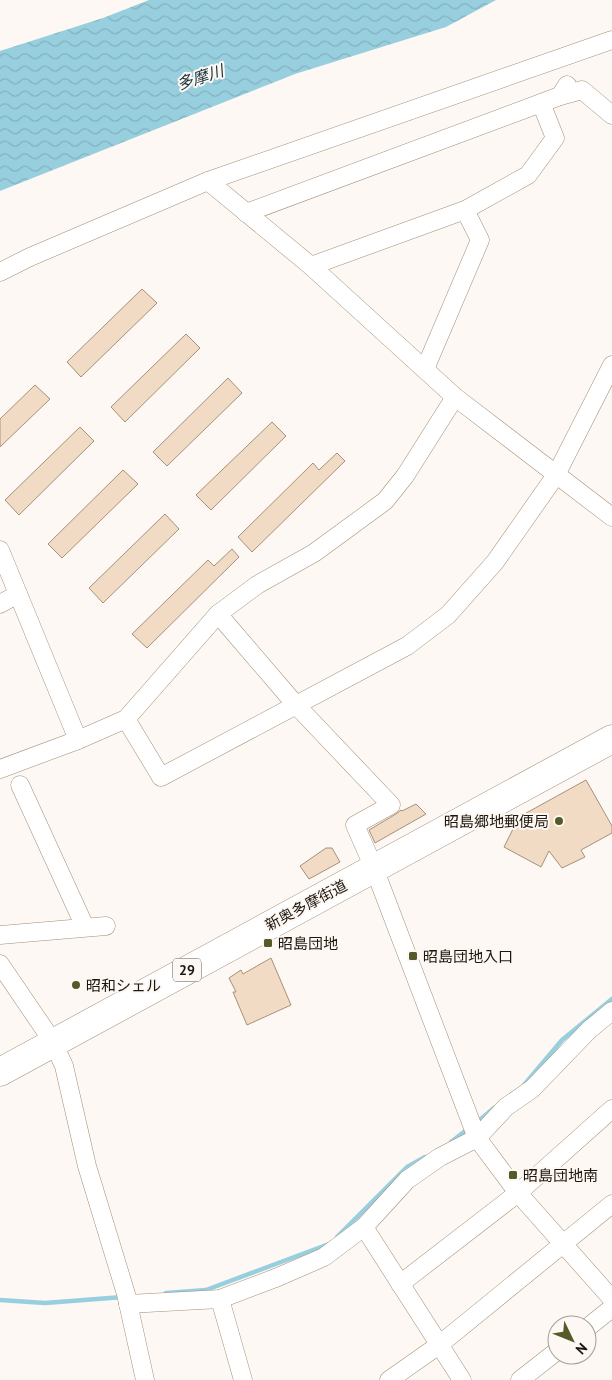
<svg xmlns="http://www.w3.org/2000/svg" width="612" height="1380" viewBox="0 0 612 1380" font-family="'PT Sans','Noto Sans JP',sans-serif">
<style>
.water{fill:url(#water-waves)}
.lines{fill:none;stroke-linecap:round;stroke-linejoin:round}
.stream{stroke:#98cfdf;stroke-width:4.5}
.building{fill:#f1dbc4;stroke:#a5917b}
.minor-casing{stroke:#a38f79;stroke-width:19}
.primary-casing{stroke:#a38f79;stroke-width:29}
.minor{stroke:#fff;stroke-width:18}
.primary{stroke:#fff;stroke-width:28}
.poi-dot{fill:#545b29;stroke:#fdf8f3;stroke-width:2}
.labels{text-anchor:middle;dominant-baseline:central;stroke-width:4;stroke-linejoin:round;paint-order:stroke}
.shield{fill:#fdf8f3;stroke:#615a53;stroke-width:1}
.shield-label{font-size:14px;font-weight:bold;fill:#1e160e}
.poi-label{font-size:15px;fill:#1e160e;stroke:#fdf8f3;text-anchor:start}
.street-label{font-size:15px;fill:#1e160e;stroke:#fdf8f3}
.water-label{font-size:16px;font-style:italic;fill:#132f36;stroke:#fdf8f3}
</style>
<defs>
<pattern id="water-waves" width="16" height="10" patternUnits="userSpaceOnUse" patternTransform="scale(1.25)"><rect width="16" height="10" fill="#98cfdf"/><path d="M0 5q4-4 8 0t8 0" fill="none" stroke="#83b1be"/></pattern>
</defs>
<rect width="100%" height="100%" fill="#fdf8f3"/>
<path class="water" d="M 149,0 L 496,0 L 446,27 L 295,74 L 0,191 L 0,51 L 103,18 Z"/>
<g class="lines">
<g class="stream">
<path d="M 524,1085 L 562,1040 L 612,999"/>
<path d="M 475,1124 L 494,1108"/>
<path d="M 451,1142 L 469,1128"/>
<path d="M 337,1237 L 407,1167 L 425,1157"/>
<path d="M 166,1293 L 206,1290 L 329,1244"/>
<path d="M 0,1300 L 45,1303 L 123,1297"/>
</g>
</g>
<g class="building">
<path d="M 142,289 L 157,303 L 81,377 L 67,362 Z"/>
<path d="M 186,334 L 200,348 L 125,422 L 111,407 Z"/>
<path d="M 228,378 L 242,393 L 167,466 L 153,452 Z"/>
<path d="M 35,385 L 50,399 L 0,447 L 0,419 Z"/>
<path d="M 272,422 L 286,436 L 211,510 L 196,495 Z"/>
<path d="M 80,427 L 94,441 L 19,515 L 5,500 Z"/>
<path d="M 337,453 L 345,461 L 252,552 L 238,537 L 313,463 L 319,470 Z"/>
<path d="M 123,470 L 138,484 L 62,558 L 48,544 Z"/>
<path d="M 165,514 L 179,529 L 103,603 L 89,588 Z"/>
<path d="M 232,549 L 239,557 L 147,648 L 132,634 L 208,560 L 214,566 Z"/>
<path d="M 586,780 L 612,826 L 612,833 L 581,850 L 585,857 L 562,868 L 549,851 L 541,867 L 504,847 L 519,817 Z"/>
<path d="M 416,804 L 426,814 L 375,843 L 369,830 L 396,814 L 401,810 L 402,811 Z"/>
<path d="M 326,848 L 332,848 L 340,862 L 309,879 L 300,866 Z"/>
<path d="M 271,958 L 291,1005 L 247,1025 L 233,992 L 236,992 L 229,978 L 241,970 L 243,974 Z"/>
</g>
<g class="lines">
<g class="minor-casing">
<g id="minor">
<path d="M 560,96 L 582,90 L 612,115"/>
<path d="M 208,181 L 311,266 L 455,397 L 612,517"/>
<path d="M 465,210 L 528,175 L 555,138 L 541,103"/>
<path d="M 246,213 L 560,96 L 567,85"/>
<path d="M 311,266 L 465,210 L 480,240 L 425,369"/>
<path d="M 0,272 L 30,257 L 208,181 L 612,40"/>
<path d="M 0,550 L 78,740"/>
<path d="M 0,604 L 18,594"/>
<path d="M 218,614 L 296,705 L 391,805 L 355,825 L 374,868 L 477,1138 L 518,1193 L 612,1299"/>
<path d="M 126,719 L 161,777 L 407,646 L 448,615 L 495,562 L 556,475 L 612,365"/>
<path d="M 0,769 L 78,740 L 126,719 L 218,614 L 257,585 L 314,553 L 385,501 L 405,476 L 455,397"/>
<path d="M 20,785 L 85,927"/>
<path d="M 0,935 L 106,926"/>
<path d="M 0,964 L 53,1042 L 64,1066 L 87,1166 L 126,1294 L 145,1380"/>
<path d="M 364,1227 L 462,1380"/>
<path d="M 400,1284 L 518,1193 L 612,1109"/>
<path d="M 220,1299 L 243,1380"/>
<path d="M 128,1304 L 220,1299 L 278,1277 L 324,1257 L 364,1227 L 407,1180 L 440,1157 L 477,1138 L 506,1107 L 532,1089 L 589,1030 L 612,1011"/>
<path d="M 587,1328 L 612,1308"/>
<path d="M 389,1380 L 439,1345 L 612,1204"/>
<path d="M 520,1380 L 557,1351"/>
</g>
</g>
<g class="primary-casing">
<path id="primary" d="M 0,1072 L 612,739"/>
</g>
<use href="#minor" class="minor"/>
<use href="#primary" class="primary"/>
</g>
<g class="poi-dot">
<circle cx="559" cy="821" r="5"/>
<rect x="263" y="938" width="10" height="10" rx="2.5"/>
<rect x="408" y="951" width="10" height="10" rx="2.5"/>
<circle cx="76" cy="985" r="5"/>
<rect x="508" y="1170" width="10" height="10" rx="2.5"/>
</g>
<g class="labels">
<rect class="shield" x="173" y="958.5" width="28" height="23" rx="4"/>
<g class="shield-label">
<text x="187" y="970">29</text>
</g>
<g class="poi-label">
<text x="549" y="821" text-anchor="end">昭島郷地郵便局</text>
<text x="278" y="943">昭島団地</text>
<text x="423" y="956">昭島団地入口</text>
<text x="86" y="985">昭和シェル</text>
<text x="523" y="1175">昭島団地南</text>
</g>
<g class="street-label">
<text transform="translate(306 905) rotate(-28)">新奥多摩街道</text>
</g>
<g class="water-label">
<text transform="translate(200 77) rotate(-18)">多摩川</text>
</g>
</g>
<g transform="translate(572 1340) rotate(133)"><circle r="24" fill="#fdf8f3" stroke="#a49e97"/>
<path d="M0-4L9 19L0 12L-9 19Z" fill="#545b29"/>
<text y="-8" font-size="14" font-weight="bold" text-anchor="middle" fill="#1e160e">N</text>
</g>
</svg>
